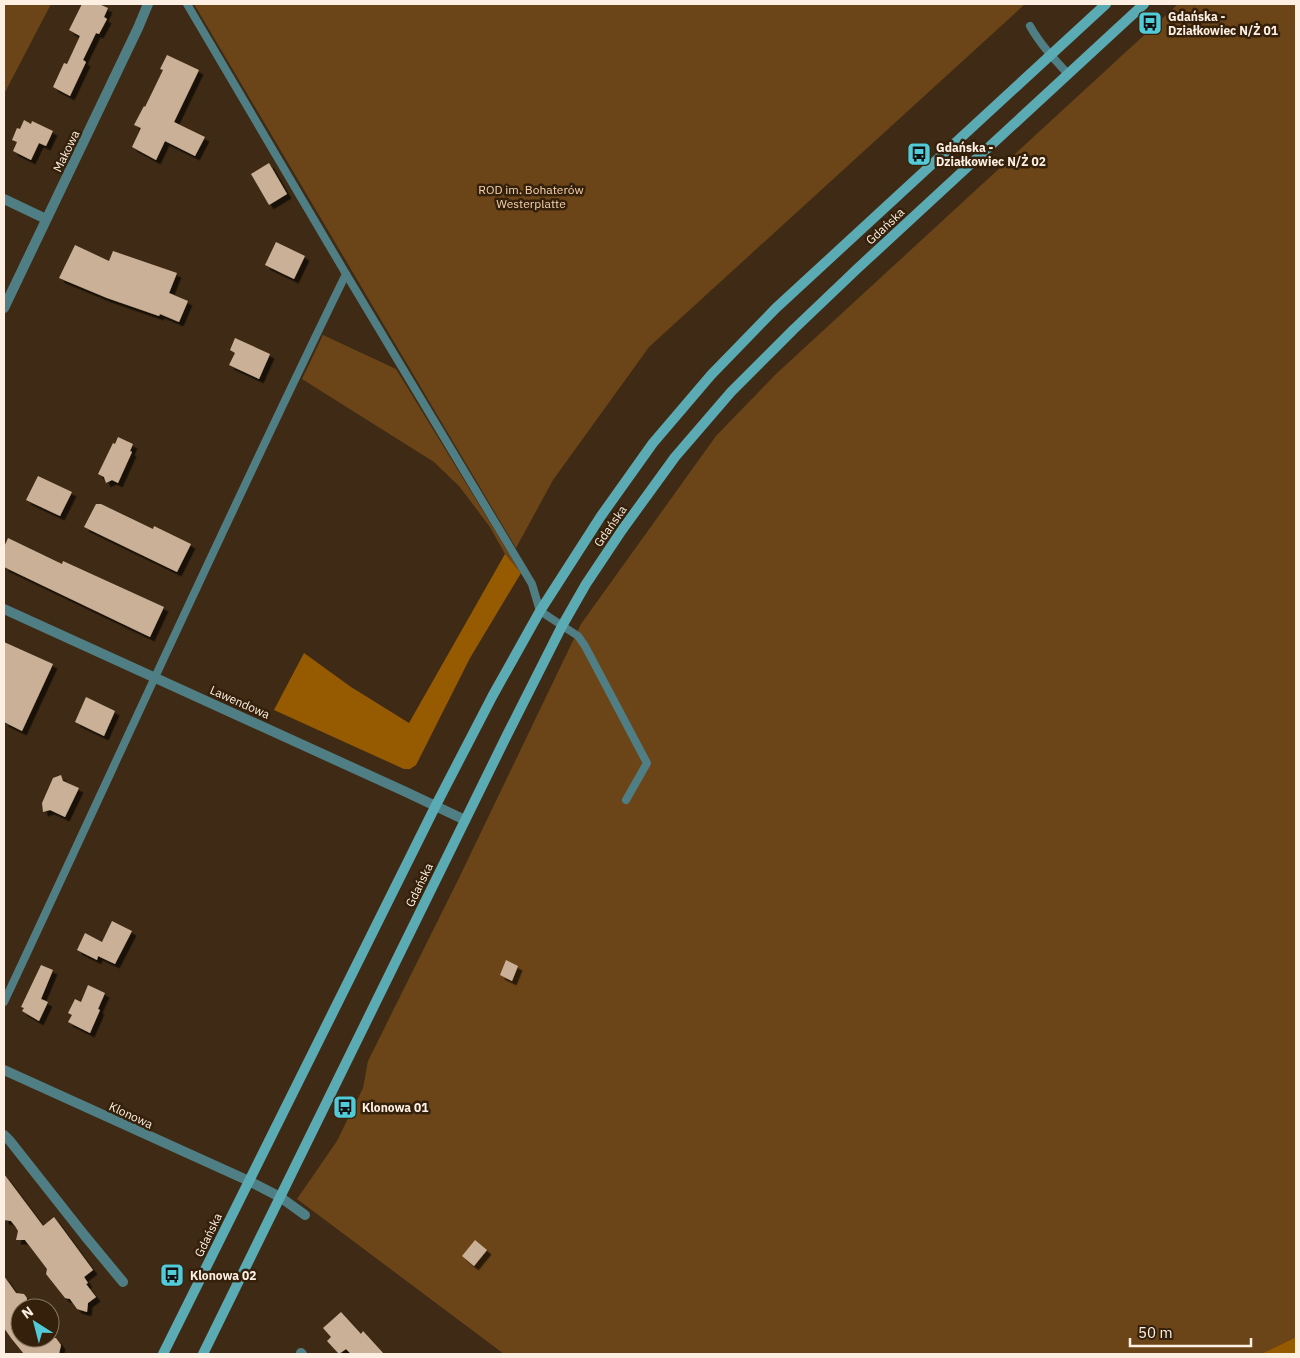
<svg xmlns="http://www.w3.org/2000/svg" width="1300" height="1358" viewBox="0 0 1300 1358" font-family="'IBM Plex Sans',sans-serif">
<style>
.green{fill:#6b4518}
.forest{fill:#965b00}
.building{fill:#c9b096;filter:url(#shadow)}
.lines{fill:none;stroke-linecap:round;stroke-linejoin:round}
.service{stroke:#4f7f84;stroke-width:8}
.minor{stroke:#4f7f84;stroke-width:10}
.tertiary{stroke:#4f7f84;stroke-width:10}
.secondary{stroke:#5babb4;stroke-width:10}
.labels{text-anchor:middle;dominant-baseline:central;stroke-width:5;stroke-linejoin:round;paint-order:stroke}
.poi-label{font-size:12px;font-weight:bold;fill:#fdf0e2;stroke:#35210b;text-anchor:start}
.street-label{font-size:12px;fill:#fdf0e2;stroke:#35210b}
.park-label{font-size:12px;fill:#f5d4b1;stroke:#35210b}
</style>
<defs>
<filter id="shadow"><feDropShadow dx="4.5" dy="4.5" stdDeviation="0" flood-color="#0009"/></filter>
</defs>
<rect width="100%" height="100%" fill="#3f2b15"/>
<g class="green">
<path d="M 4,4 L 51,4 L 4,94 Z"/>
<path d="M 194,4 L 1025,4 L 649,347 L 553,480 L 516,548 Z"/>
<path d="M 1178,4 L 1296,4 L 1296,1337 L 1261,1354 L 504,1354 L 297,1199 L 337,1141 L 363,1088 L 368,1061 L 459,878 L 581,624 L 716,436 L 776,374 Z"/>
<path d="M 323,335 L 396,369 L 521,573 L 505,554 L 490,527 L 459,486 L 434,462 L 302,379 Z"/>
</g>
<g class="forest">
<path d="M 505,554 L 521,573 L 470,658 L 416,765 L 410,769 L 404,769 L 274,710 L 304,653 L 351,687 L 409,723 Z"/>
<path d="M 1296,1337 L 1296,1354 L 1261,1354 Z"/>
</g>
<g class="building">
<path d="M 82,4 L 99,4 L 108,8 L 104,17 L 107,19 L 99,34 L 96,33 L 83,60 L 86,62 L 70,96 L 53,87 L 64,63 L 67,64 L 80,36 L 69,30 Z"/>
<path d="M 167,55 L 199,70 L 174,122 L 205,137 L 195,156 L 165,141 L 156,160 L 132,147 L 141,128 L 134,125 L 144,106 L 145,107 L 163,70 L 160,69 Z"/>
<path d="M 24,120 L 31,124 L 32,121 L 53,131 L 46,146 L 39,143 L 31,160 L 13,151 L 17,142 L 12,140 L 17,128 L 20,129 Z"/>
<path d="M 269,163 L 287,194 L 269,205 L 251,174 Z"/>
<path d="M 276,242 L 305,256 L 294,279 L 265,265 Z"/>
<path d="M 75,245 L 109,261 L 113,251 L 177,273 L 169,293 L 188,301 L 179,322 L 160,314 L 159,316 L 107,298 L 59,278 Z"/>
<path d="M 235,338 L 270,354 L 259,379 L 229,365 L 235,353 L 230,350 Z"/>
<path d="M 118,437 L 133,444 L 130,451 L 132,452 L 118,483 L 112,480 L 106,483 L 104,477 L 98,474 L 113,443 L 115,444 Z"/>
<path d="M 38,476 L 72,492 L 60,516 L 26,500 Z"/>
<path d="M 96,504 L 101,504 L 153,529 L 154,526 L 191,544 L 177,572 L 84,527 Z"/>
<path d="M 8,538 L 62,564 L 63,561 L 164,607 L 150,637 L 4,567 L 4,547 Z"/>
<path d="M 4,642 L 53,664 L 22,731 L 4,722 Z"/>
<path d="M 86,697 L 115,711 L 104,736 L 75,722 Z"/>
<path d="M 61,775 L 63,781 L 79,788 L 65,817 L 50,810 L 43,812 L 42,803 L 53,778 Z"/>
<path d="M 112,921 L 132,931 L 115,964 L 98,956 L 97,960 L 77,950 L 85,933 L 102,942 Z"/>
<path d="M 506,960 L 518,966 L 512,981 L 500,975 Z"/>
<path d="M 41,965 L 53,970 L 41,999 L 48,1002 L 39,1021 L 22,1011 L 24,1008 L 21,1007 Z"/>
<path d="M 88,985 L 105,993 L 98,1009 L 100,1010 L 90,1033 L 68,1022 L 72,1015 L 68,1013 L 75,999 L 81,1002 Z"/>
<path d="M 4,1174 L 43,1226 L 54,1217 L 93,1270 L 84,1277 L 88,1283 L 86,1284 L 96,1297 L 88,1303 L 87,1312 L 77,1309 L 70,1299 L 65,1298 L 46,1274 L 47,1269 L 25,1240 L 16,1240 L 18,1231 L 15,1226 L 11,1221 L 4,1220 Z"/>
<path d="M 475,1240 L 487,1250 L 474,1266 L 462,1256 Z"/>
<path d="M 4,1276 L 16,1293 L 24,1294 L 27,1298 L 26,1308 L 20,1308 L 20,1338 L 56,1338 L 61,1345 L 59,1354 L 24,1354 L 11,1338 L 4,1328 Z"/>
<path d="M 341,1312 L 361,1334 L 363,1331 L 384,1354 L 351,1354 L 346,1349 L 339,1354 L 327,1341 L 331,1337 L 323,1328 Z"/>
</g>
<g class="lines">
<g class="service">
<path d="M 187,4 L 346,274 L 532,584 L 540,611 L 578,636 L 585,646 L 647,763 L 626,800"/>
<path d="M 1030,26 C 1040,44 1054,59 1068,74"/>
<path d="M 4,1002 C 118,759 228,515 346,274"/>
</g>
<g class="minor">
<path d="M 4,199 L 46,219"/>
<path d="M 4,308 L 138,28 L 148,4"/>
<path d="M 4,1070 L 249,1181"/>
<path d="M 4,1135 L 10,1141 L 85,1236 L 123,1282"/>
<path d="M 280,1197 L 305,1215"/>
<path d="M 301,1353 L 302,1354"/>
</g>
<g class="tertiary">
<path d="M 4,609 L 406,792 L 465,820"/>
<path d="M 249,1181 L 280,1197"/>
</g>
<g class="secondary">
<path d="M 163,1354 L 436,805 L 493,695 L 540,611 L 601,516 L 653,443 L 711,375 L 776,308 L 1106,4"/>
<path d="M 203,1354 L 507,735 L 562,626 L 586,584 L 622,530 L 675,457 L 731,392 L 794,329 L 858,268 L 1144,4"/>
</g>
</g>
<defs>
<g id="bus-square" transform="scale(1.25)"><rect x="-9" y="-9" width="18" height="18" rx="4" fill="#52cbd8" stroke="#35210b"/><path d="M-5-6H5V4H4V6H2V4H-2V6H-4V4H-5ZM-3.5-4V0h7V-4ZM-3.5 1.2v1.5H-2V1.2ZM2 1.2v1.5H3.5V1.2Z" fill="#111"/></g>
</defs>
<g fill-rule="evenodd">
<use href="#bus-square" x="1150" y="23"/>
<use href="#bus-square" x="919" y="154"/>
<use href="#bus-square" x="345" y="1107"/>
<use href="#bus-square" x="172" y="1275"/>
</g>
<g class="labels">
<g class="poi-label">
<text x="1168" y="16">Gdańska -<tspan x="1168" dy="14">Działkowiec N/Ż 01</tspan></text>
<text x="936" y="147">Gdańska -<tspan x="936" dy="14">Działkowiec N/Ż 02</tspan></text>
<text x="362" y="1107">Klonowa 01</text>
<text x="190" y="1275">Klonowa 02</text>
</g>
<g class="street-label">
<text transform="translate(66 151) rotate(-64)">Makowa</text>
<text transform="translate(885 226) rotate(-43)">Gdańska</text>
<text transform="translate(610 526) rotate(-55)">Gdańska</text>
<text transform="translate(240 702) rotate(24)">Lawendowa</text>
<text transform="translate(419 885) rotate(-64)">Gdańska</text>
<text transform="translate(131 1115) rotate(25)">Klonowa</text>
<text transform="translate(208 1235) rotate(-64)">Gdańska</text>
</g>
<g class="park-label">
<text x="531" y="189">ROD im. Bohaterów<tspan x="531" dy="14">Westerplatte</tspan></text>
</g>
</g>
<rect width="1300" height="1358" fill="none" stroke="#fdf0e2" stroke-width="10"/>
<g transform="translate(35 1323) rotate(324)"><circle r="24" fill="#35210b" stroke="#857461"/>
<path d="M0-4L9 19L0 12L-9 19Z" fill="#52cbd8"/>
<text y="-8" font-size="14" font-weight="bold" text-anchor="middle" fill="#fdf0e2">N</text>
</g>
<path d="M1130 1338v8h121v-8" fill="none" stroke="#fdf0e2" stroke-width="2.5"/>
<text x="1138" y="1338" font-size="15" fill="#fdf0e2" stroke="#35210b" stroke-width="4" paint-order="stroke">50 m</text>
</svg>
